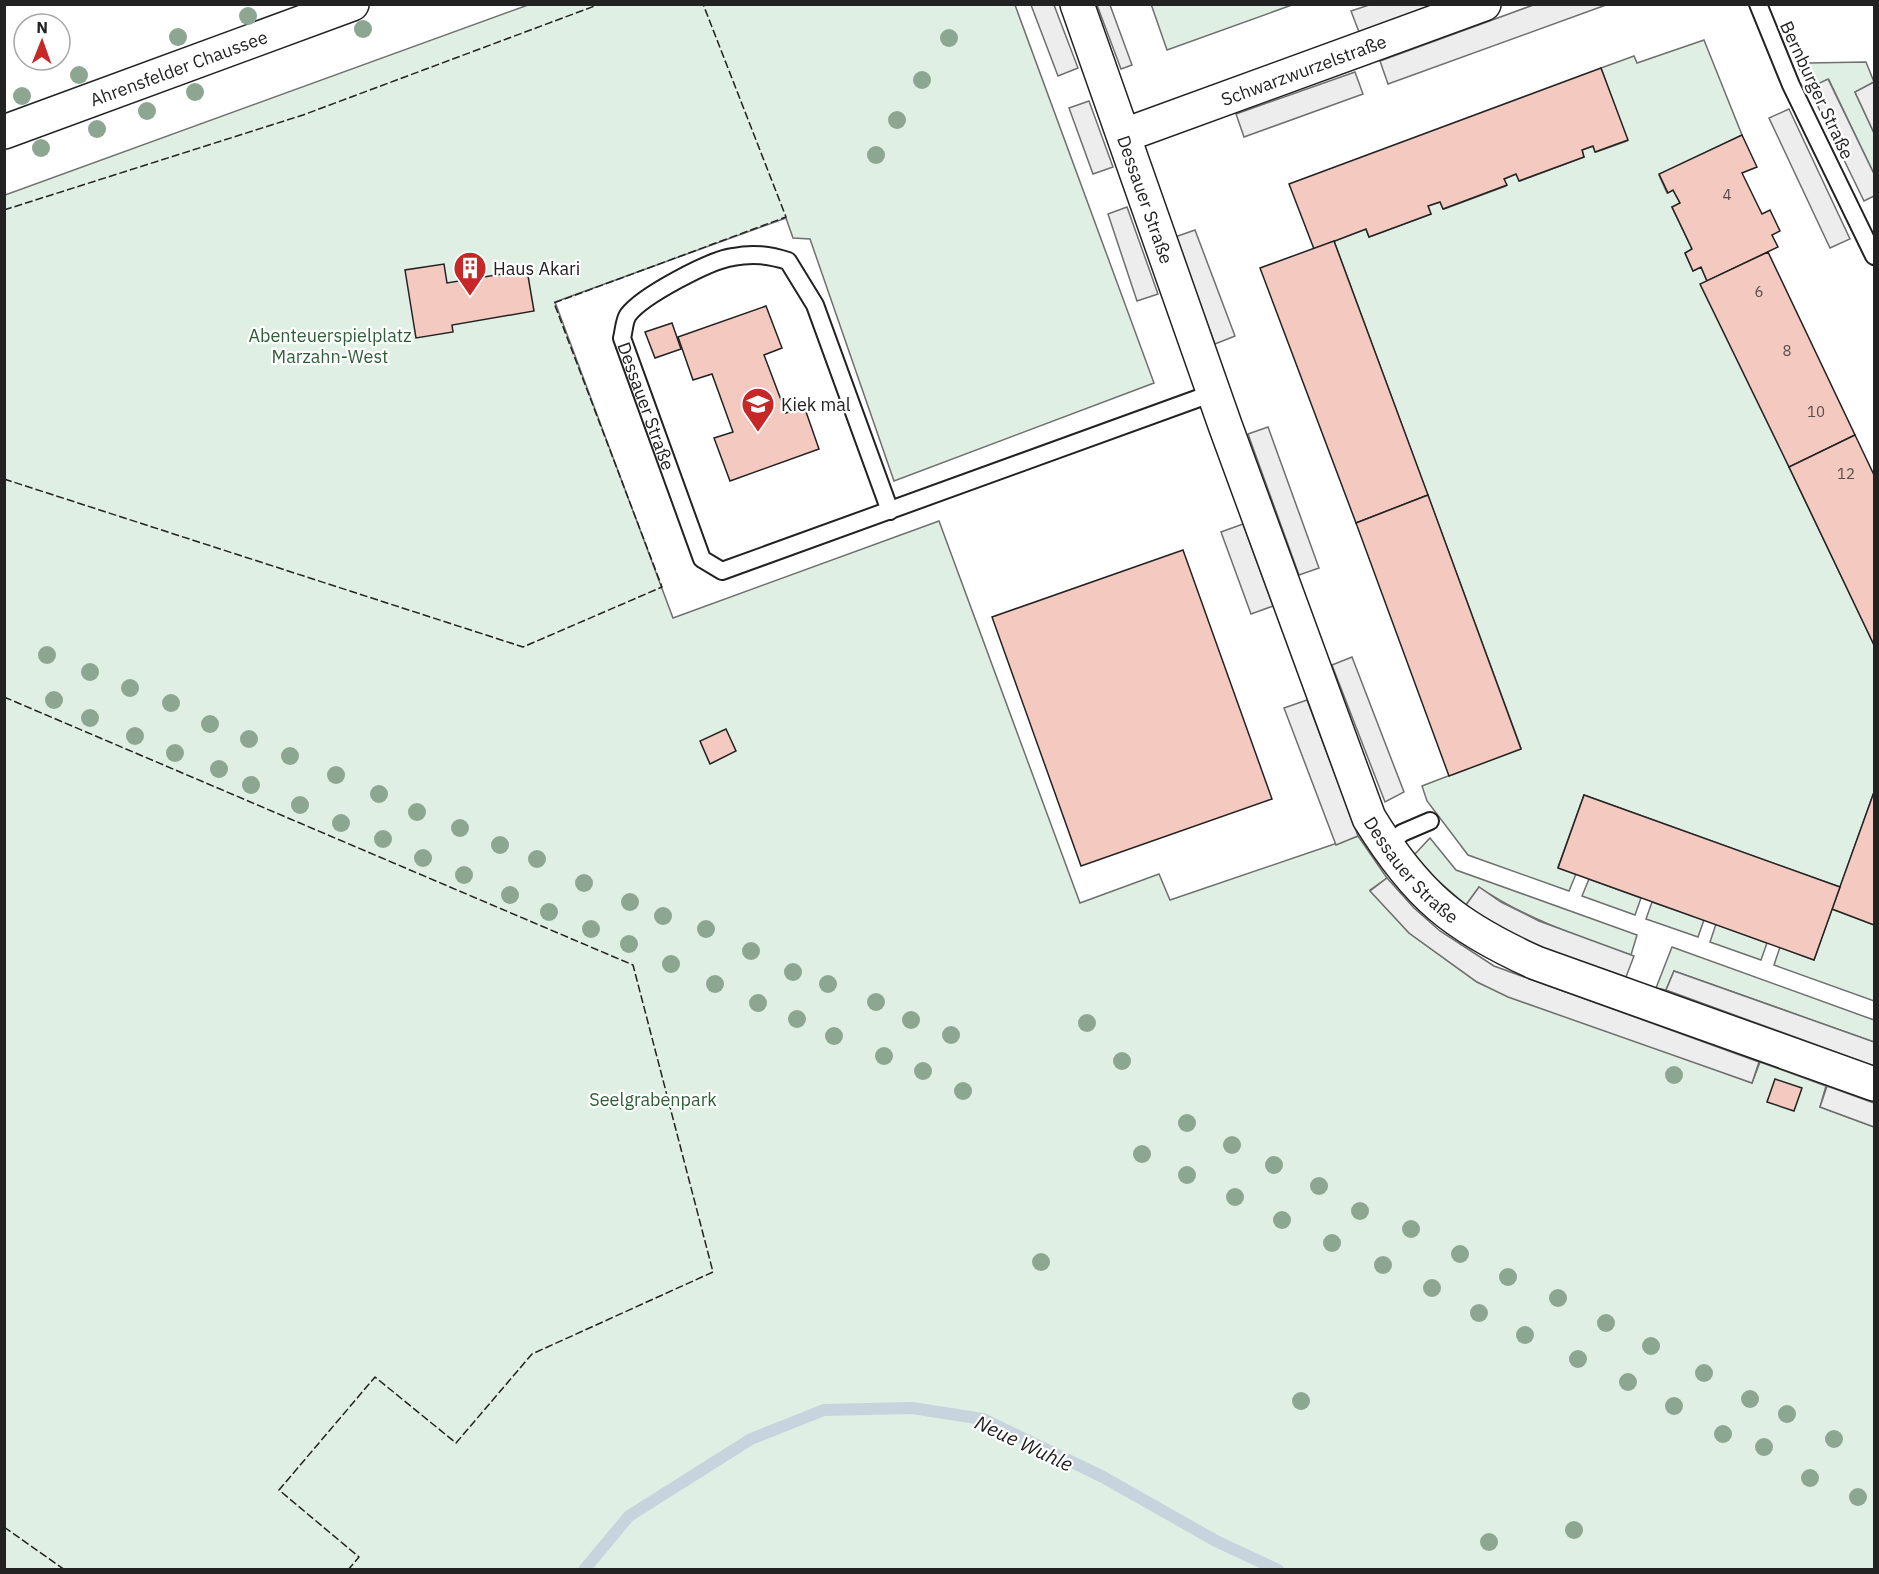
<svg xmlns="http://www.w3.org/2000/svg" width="1879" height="1574" viewBox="0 0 1879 1574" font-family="'IBM Plex Sans',sans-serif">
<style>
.green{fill:#e0efe3;stroke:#6f6f6f;stroke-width:1.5}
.parking{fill:#ededed;stroke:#6f6f6f;stroke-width:1.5}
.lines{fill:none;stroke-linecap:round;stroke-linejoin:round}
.stream{stroke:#c7d3dd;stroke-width:12}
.building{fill:#f3c9c0;stroke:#222;stroke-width:1.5}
.lane-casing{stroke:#222;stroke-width:20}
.street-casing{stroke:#222;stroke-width:36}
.secondary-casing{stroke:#222;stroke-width:36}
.lane{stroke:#fff;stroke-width:16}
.street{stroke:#fff;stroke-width:33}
.secondary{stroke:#fff;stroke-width:33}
.fence{stroke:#222;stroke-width:1.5;stroke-dasharray:8 3;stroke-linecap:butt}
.tree{fill:#8da692}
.labels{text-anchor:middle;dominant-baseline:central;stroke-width:4.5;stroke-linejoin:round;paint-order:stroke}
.number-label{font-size:15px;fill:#564c4a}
.street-label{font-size:18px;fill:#222;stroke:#fff}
.poi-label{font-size:18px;fill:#222;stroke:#fff;text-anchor:start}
.park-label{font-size:18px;fill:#2f5e38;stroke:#fff}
.water-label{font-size:20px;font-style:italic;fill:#222;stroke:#fff}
</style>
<rect width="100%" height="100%" fill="#fff"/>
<g class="green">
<path d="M 1151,4 L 1292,4 L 1292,5 L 1167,50 Z"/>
<path d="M 528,5 L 1015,5 L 1154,383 L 894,481 L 810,239 L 793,238 L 786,218 L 555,302 L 673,618 L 939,521 L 1080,903 L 1159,874 L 1170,900 L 1358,836 L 1387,878 L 1370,890 L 1409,933 L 1477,982 L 1752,1083 L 1760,1062 L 1826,1086 L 1820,1107 L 1874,1127 L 1874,1569 L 5,1570 L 5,195 Z"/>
<path d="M 1704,40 L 1742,135 L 1659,175 L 1667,193 L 1673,190 L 1680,203 L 1672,207 L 1692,249 L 1685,253 L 1693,271 L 1701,267 L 1707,281 L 1789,467 L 1874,645 L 1874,792 L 1840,887 L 1584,795 L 1558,867 L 1576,874 L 1569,891 L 1468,855 L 1427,801 L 1422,786 L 1521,748 L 1334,241 L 1366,229 L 1369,237 L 1431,214 L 1428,206 L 1440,202 L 1444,209 L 1506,186 L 1504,179 L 1516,174 L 1520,181 L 1584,157 L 1582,150 L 1593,146 L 1596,152 L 1627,141 L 1601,68 L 1634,56 L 1637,63 Z"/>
<path d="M 1866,62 L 1874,82 L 1855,92 L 1874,133 L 1874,174 L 1829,80 L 1809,88 L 1799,68 L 1808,63 Z"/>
<path d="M 1430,838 L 1456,870 L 1637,935 L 1631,955 C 1578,936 1526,919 1479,887 L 1466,905 L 1436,879 L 1414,855 Z"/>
<path d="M 1589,879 L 1641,898 L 1635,915 L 1582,896 Z"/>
<path d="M 1652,902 L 1704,920 L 1698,937 L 1646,919 Z"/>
<path d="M 1832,909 L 1874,925 L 1874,1001 L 1774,965 L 1780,947 L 1814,960 Z"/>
<path d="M 1716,924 L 1767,943 L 1761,960 L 1710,942 Z"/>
<path d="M 1672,947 L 1874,1020 L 1874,1042 L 1674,971 L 1666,990 L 1656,988 Z"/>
</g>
<g class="parking">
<path d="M 1536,4 L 1606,5 L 1388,84 L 1380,61 Z"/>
<path d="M 1031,5 L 1054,5 L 1078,68 L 1058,76 Z"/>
<path d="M 1097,5 L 1110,5 L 1132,65 L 1121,69 Z"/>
<path d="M 1369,5 L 1436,5 L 1359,32 L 1351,11 Z"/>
<path d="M 1355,72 L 1363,94 L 1244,137 L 1236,114 Z"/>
<path d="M 1828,79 L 1874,174 L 1874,196 L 1864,201 L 1809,88 Z"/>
<path d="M 1874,82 L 1874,133 L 1855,92 Z"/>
<path d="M 1089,101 L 1113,167 L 1093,174 L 1069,108 Z"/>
<path d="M 1789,109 L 1850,239 L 1830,248 L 1769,118 Z"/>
<path d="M 1127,207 L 1158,294 L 1137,301 L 1108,214 Z"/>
<path d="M 1195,230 L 1235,336 L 1215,344 L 1175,237 Z"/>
<path d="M 1268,427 L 1319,568 L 1299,575 L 1248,434 Z"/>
<path d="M 1243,524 L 1273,606 L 1251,614 L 1221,532 Z"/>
<path d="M 1352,657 L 1404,792 L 1385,802 L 1332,665 Z"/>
<path d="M 1307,700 L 1358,836 L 1336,845 L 1284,708 Z"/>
<path d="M 1387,878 L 1414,908 L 1440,931 L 1494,966 L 1759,1062 L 1752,1083 L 1508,997 L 1477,982 L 1409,933 L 1370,891 Z"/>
<path d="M 1479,887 L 1501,902 L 1539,921 L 1634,956 L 1626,977 L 1531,944 L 1493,925 L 1466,905 Z"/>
<path d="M 1674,971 L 1874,1042 L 1874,1066 L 1666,990 Z"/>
<path d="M 1827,1086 L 1874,1103 L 1874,1127 L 1820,1107 Z"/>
</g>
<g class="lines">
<path class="stream" d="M 584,1570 L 629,1516 L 751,1439 L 824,1410 L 912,1408 L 983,1419 L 1103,1477 L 1216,1541 L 1278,1570"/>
</g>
<g class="building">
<path d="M 1601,68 L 1628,140 L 1595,152 L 1593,146 L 1582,150 L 1584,157 L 1519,181 L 1516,174 L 1504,179 L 1507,185 L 1443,209 L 1440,202 L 1428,206 L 1431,214 L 1369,237 L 1366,229 L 1314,249 L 1289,184 Z"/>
<path d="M 1742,135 L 1757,167 L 1742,173 L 1762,214 L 1770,210 L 1780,231 L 1772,235 L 1778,247 L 1707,281 L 1701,267 L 1693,271 L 1685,253 L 1692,249 L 1672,207 L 1680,203 L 1673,190 L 1668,193 L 1659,174 Z"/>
<path d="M 1334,241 L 1428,495 L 1356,523 L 1260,268 Z"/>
<path d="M 1768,252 L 1855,435 L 1789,467 L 1700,284 Z"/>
<path d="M 444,264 L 447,283 L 527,270 L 534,311 L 452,325 L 453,332 L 416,338 L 405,270 Z"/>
<path d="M 766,306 L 782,348 L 764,355 L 786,413 L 804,406 L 819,449 L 730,481 L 714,438 L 733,432 L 712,374 L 693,380 L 678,337 Z"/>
<path d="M 672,323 L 681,349 L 655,358 L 645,332 Z"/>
<path d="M 1855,435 L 1874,475 L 1874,645 L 1789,467 Z"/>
<path d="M 1428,495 L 1521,749 L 1449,776 L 1356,523 Z"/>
<path d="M 1183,550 L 1272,799 L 1081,866 L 992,617 Z"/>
<path d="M 726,729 L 736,751 L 710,764 L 700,741 Z"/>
<path d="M 1874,792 L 1874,925 L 1832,909 Z"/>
<path d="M 1584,795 L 1840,887 L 1814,960 L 1558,868 Z"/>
<path d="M 1775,1079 L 1802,1088 L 1794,1111 L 1767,1102 Z"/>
</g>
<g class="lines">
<g class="lane-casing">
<g id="lane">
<path d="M 1758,4 L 1791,85 L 1874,256"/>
<path id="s1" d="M 890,511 L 815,305 L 788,261 C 769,255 753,253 733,257 C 710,260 642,296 628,315 C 624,321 624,331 622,338 L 702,559 L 722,571 L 1213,393"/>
<path d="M 1387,847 L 1402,833 L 1430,821"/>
</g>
</g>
<g class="street-casing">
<g id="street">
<path id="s2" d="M 1077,4 L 1225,425 L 1369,818 C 1417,896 1454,926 1536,963 L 1874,1084"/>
<path id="s3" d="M 1125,135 L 1484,4"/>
</g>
</g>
<g class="secondary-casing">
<g id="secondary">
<path id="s4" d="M 4,132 L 352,4"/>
</g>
</g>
<use href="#lane" class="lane"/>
<use href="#street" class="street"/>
<use href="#secondary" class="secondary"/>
<g class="fence">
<path d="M 4,210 L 303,115 L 600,4"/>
<path d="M 4,479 L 523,647 L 662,587 L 554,303 L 786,217 L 703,4"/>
<path d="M 4,697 L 633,965 L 713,1272 L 532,1354 L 456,1443 L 375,1377 L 279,1490 L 359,1557 L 348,1570"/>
<path d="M 4,1527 L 65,1570"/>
</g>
</g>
<g class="tree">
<circle cx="248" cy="16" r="9"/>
<circle cx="363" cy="29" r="9"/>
<circle cx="178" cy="37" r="9"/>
<circle cx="949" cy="38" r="9"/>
<circle cx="79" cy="75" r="9"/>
<circle cx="922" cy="80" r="9"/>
<circle cx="195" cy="92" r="9"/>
<circle cx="22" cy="96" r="9"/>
<circle cx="147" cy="111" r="9"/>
<circle cx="897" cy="120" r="9"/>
<circle cx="97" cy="129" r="9"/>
<circle cx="41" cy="148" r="9"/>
<circle cx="876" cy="155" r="9"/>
<circle cx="47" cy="655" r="9"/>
<circle cx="90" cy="672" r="9"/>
<circle cx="130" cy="688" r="9"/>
<circle cx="54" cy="700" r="9"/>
<circle cx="171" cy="703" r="9"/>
<circle cx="90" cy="718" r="9"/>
<circle cx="210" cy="724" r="9"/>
<circle cx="135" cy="736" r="9"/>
<circle cx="249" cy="739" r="9"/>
<circle cx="175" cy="753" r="9"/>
<circle cx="290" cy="756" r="9"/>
<circle cx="219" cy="769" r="9"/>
<circle cx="336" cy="775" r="9"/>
<circle cx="251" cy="785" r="9"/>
<circle cx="379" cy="794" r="9"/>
<circle cx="300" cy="805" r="9"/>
<circle cx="417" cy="812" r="9"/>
<circle cx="341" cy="823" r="9"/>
<circle cx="460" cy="828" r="9"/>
<circle cx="383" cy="839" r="9"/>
<circle cx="500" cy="845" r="9"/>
<circle cx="423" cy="858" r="9"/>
<circle cx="537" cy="859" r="9"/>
<circle cx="464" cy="875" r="9"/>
<circle cx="584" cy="883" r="9"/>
<circle cx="510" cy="895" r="9"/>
<circle cx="630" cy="902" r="9"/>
<circle cx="549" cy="912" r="9"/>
<circle cx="663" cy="916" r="9"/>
<circle cx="591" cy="929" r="9"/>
<circle cx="706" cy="929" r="9"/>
<circle cx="629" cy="944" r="9"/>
<circle cx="751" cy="951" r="9"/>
<circle cx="671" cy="964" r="9"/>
<circle cx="793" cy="972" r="9"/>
<circle cx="715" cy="984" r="9"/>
<circle cx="828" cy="984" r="9"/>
<circle cx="876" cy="1002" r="9"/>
<circle cx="758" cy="1003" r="9"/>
<circle cx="797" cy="1019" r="9"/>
<circle cx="911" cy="1020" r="9"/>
<circle cx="1087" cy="1023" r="9"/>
<circle cx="951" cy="1035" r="9"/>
<circle cx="834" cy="1036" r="9"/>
<circle cx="884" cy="1056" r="9"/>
<circle cx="1122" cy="1061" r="9"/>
<circle cx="923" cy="1071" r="9"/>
<circle cx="1674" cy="1075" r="9"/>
<circle cx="963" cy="1091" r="9"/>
<circle cx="1187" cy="1123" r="9"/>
<circle cx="1232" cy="1145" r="9"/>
<circle cx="1142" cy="1154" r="9"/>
<circle cx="1274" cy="1165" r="9"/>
<circle cx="1187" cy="1175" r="9"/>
<circle cx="1319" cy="1186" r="9"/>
<circle cx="1235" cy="1197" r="9"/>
<circle cx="1360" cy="1211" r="9"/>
<circle cx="1282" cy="1220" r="9"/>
<circle cx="1411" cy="1229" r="9"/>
<circle cx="1332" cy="1243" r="9"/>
<circle cx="1460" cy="1254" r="9"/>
<circle cx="1041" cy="1262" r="9"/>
<circle cx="1383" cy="1265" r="9"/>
<circle cx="1508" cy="1277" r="9"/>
<circle cx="1432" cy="1288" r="9"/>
<circle cx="1558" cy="1298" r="9"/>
<circle cx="1479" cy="1313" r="9"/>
<circle cx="1606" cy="1323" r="9"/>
<circle cx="1525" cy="1335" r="9"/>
<circle cx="1651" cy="1346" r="9"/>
<circle cx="1578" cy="1359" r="9"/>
<circle cx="1704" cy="1373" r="9"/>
<circle cx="1628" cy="1382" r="9"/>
<circle cx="1750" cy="1399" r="9"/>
<circle cx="1301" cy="1401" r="9"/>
<circle cx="1674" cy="1406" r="9"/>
<circle cx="1787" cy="1414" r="9"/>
<circle cx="1723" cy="1434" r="9"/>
<circle cx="1834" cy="1439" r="9"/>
<circle cx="1764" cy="1447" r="9"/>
<circle cx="1810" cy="1478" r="9"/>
<circle cx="1858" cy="1497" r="9"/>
<circle cx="1574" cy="1530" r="9"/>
<circle cx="1489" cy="1542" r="9"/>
</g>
<defs>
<g id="building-pin" transform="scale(1.725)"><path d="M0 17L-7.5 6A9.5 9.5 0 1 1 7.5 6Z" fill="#c62828" stroke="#fff"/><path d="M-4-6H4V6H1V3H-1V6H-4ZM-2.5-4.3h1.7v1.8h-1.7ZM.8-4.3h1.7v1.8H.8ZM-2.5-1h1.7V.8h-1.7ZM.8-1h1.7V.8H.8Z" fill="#fff"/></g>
<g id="school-pin" transform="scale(1.725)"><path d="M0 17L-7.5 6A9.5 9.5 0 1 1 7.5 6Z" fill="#c62828" stroke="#fff"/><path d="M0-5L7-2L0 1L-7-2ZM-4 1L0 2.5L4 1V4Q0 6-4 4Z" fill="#fff"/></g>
</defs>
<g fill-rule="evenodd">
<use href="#building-pin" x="470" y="268"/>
<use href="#school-pin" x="758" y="404"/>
</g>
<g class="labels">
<g class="number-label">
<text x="1727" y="194">4</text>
<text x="1759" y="291">6</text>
<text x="1787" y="350">8</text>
<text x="1816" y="411">10</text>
<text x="1846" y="473">12</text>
</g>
<g class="street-label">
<text stroke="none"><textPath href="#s4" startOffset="186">Ahrensfelder Chaussee</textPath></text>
<text stroke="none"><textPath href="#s3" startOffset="190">Schwarzwurzelstraße</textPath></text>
<text transform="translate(1817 90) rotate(65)">Bernburger Straße</text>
<text stroke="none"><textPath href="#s2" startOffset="207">Dessauer Straße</textPath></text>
<text stroke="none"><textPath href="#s1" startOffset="544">Dessauer Straße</textPath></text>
<text stroke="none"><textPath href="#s2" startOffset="932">Dessauer Straße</textPath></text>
</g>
<g class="poi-label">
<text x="493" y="268">Haus Akari</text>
<text x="781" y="404">Kiek mal</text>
</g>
<g class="park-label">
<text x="330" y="335">Abenteuerspielplatz<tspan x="330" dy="21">Marzahn-West</tspan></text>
<text x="653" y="1099">Seelgrabenpark</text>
</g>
<g class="water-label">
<text transform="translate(1024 1443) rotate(25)">Neue Wuhle</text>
</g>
</g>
<rect width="1879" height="1574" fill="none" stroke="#222222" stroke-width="12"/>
<g transform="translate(42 42) rotate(1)"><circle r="28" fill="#ffffff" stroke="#a7a7a7" stroke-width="1.5"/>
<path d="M0-4.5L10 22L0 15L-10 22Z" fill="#c62828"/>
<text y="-9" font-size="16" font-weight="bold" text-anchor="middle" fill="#222222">N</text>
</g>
</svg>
